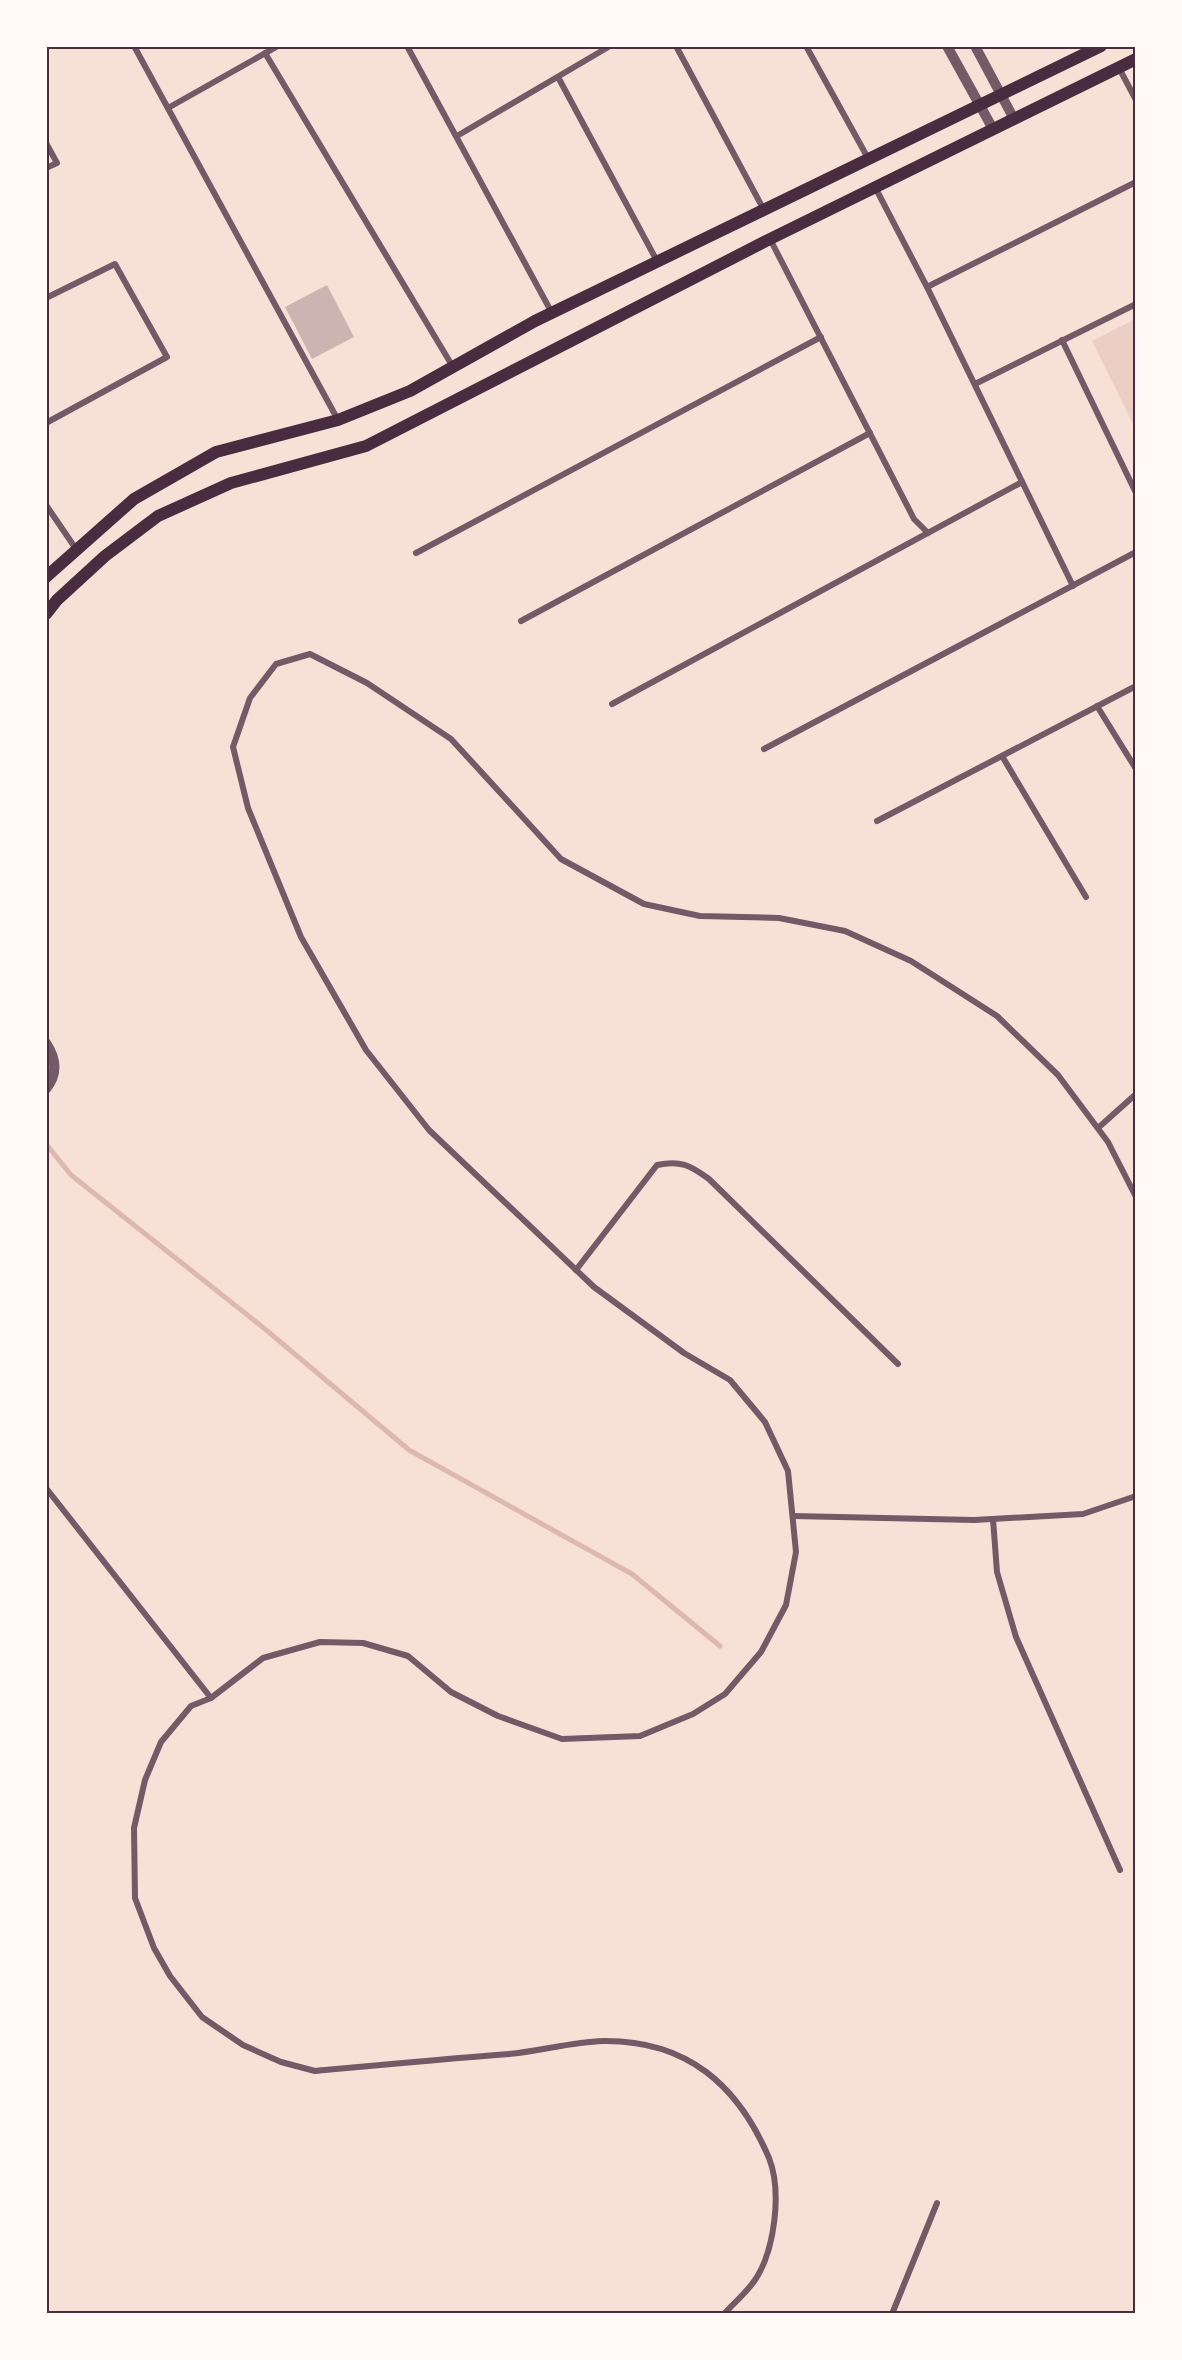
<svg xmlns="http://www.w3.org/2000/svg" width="1182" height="2360" viewBox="0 0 1182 2360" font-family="Inter,sans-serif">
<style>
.green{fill:#ebcfc5}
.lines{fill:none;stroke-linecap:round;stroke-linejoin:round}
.stream{stroke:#dcb8b0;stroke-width:5}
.building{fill:#ccb4b1}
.minor{stroke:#755966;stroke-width:6}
.tertiary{stroke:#755966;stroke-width:10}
.secondary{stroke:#4a2c40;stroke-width:12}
.neatline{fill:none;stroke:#4a2c40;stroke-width:2}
</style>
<rect width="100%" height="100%" fill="#f7e1d7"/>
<path class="green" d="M 1135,319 L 1135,428 L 1092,341 Z"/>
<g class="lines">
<path class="stream" d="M 46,1144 L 71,1175 L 265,1329 L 409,1450 L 632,1574 L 720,1646"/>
</g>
<path class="building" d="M 327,285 L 354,337 L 312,359 L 285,307 Z"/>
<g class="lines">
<g class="minor">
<path d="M 134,46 L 338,420"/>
<path d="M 407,46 L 552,313"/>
<path d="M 676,46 L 765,212"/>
<path d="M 806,46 L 869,160"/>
<path d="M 265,53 L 453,367"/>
<path d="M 1119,68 L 1136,100"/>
<path d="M 558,77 L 657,261"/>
<path d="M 168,108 L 278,46"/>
<path d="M 457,136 L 610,46"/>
<path d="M 46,143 L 57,163 L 46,168"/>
<path d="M 875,187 L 927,287 L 1073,586"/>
<path d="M 770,239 L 914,519 L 928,533"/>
<path d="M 927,287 L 1136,182"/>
<path d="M 46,298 L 115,264 L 167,357 L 46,423"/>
<path d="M 1062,340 L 1136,493"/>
<path d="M 975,384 L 1136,304"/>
<path d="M 46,505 L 76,549"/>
<path d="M 416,553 L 821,337"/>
<path d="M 521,621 L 870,433"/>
<path d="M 612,704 L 1022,482"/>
<path d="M 1097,706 L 1136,769"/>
<path d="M 764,749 L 1136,552"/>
<path d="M 1002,756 L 1086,897"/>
<path d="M 877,821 L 1136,686"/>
<path d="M 1098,1128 L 1136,1094"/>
<path d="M 576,1270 L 657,1165 C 680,1160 690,1165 709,1179 L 898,1364"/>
<path d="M 46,1488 L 211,1698"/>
<path d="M 793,1516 L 974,1520 L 1083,1514 L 1136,1496"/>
<path d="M 993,1519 L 997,1572 L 1016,1637 L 1120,1870"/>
<path d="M 724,2314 C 734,2303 747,2292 755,2280 C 775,2250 782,2191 769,2158 C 738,2085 687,2040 603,2041 C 572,2042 540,2051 509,2054 C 444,2059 380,2065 315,2071 L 281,2062 L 243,2045 L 202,2017 L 170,1976 L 154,1948 L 135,1898 L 134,1828 L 145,1780 L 161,1742 L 191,1706 L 211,1698 L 263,1658 L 320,1642 L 363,1643 L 408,1656 L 451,1692 L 498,1716 L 562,1739 L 640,1736 L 693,1714 L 725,1694 L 761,1652 L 786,1605 L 796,1552 L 788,1471 L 765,1422 L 730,1380 L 684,1353 L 594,1287 L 429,1130 L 366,1050 L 301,937 L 248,808 L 233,747 L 250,698 L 276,664 L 310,654 L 367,683 L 451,739 L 561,859 L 644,904 L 700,916 L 779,918 L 845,931 L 911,961 L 997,1016 L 1058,1075 L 1108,1142 L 1136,1197"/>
<path d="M 892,2314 L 937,2203"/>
</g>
<g class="tertiary">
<path d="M 947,46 L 993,129"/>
<path d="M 975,46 L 1014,119"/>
<path d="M 46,1043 C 56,1058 58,1074 46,1089"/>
</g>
<g class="secondary">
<path d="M 46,577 L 134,499 L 216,452 L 338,420 L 410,391 L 535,321 L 1101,46"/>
<path d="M 46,614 L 57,600 L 105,556 L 158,516 L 231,483 L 366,446 L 770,239 L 1136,59"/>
</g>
</g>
<rect width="1182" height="2360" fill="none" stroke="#fffaf5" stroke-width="96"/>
<rect x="48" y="48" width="1086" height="2264" class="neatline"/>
</svg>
